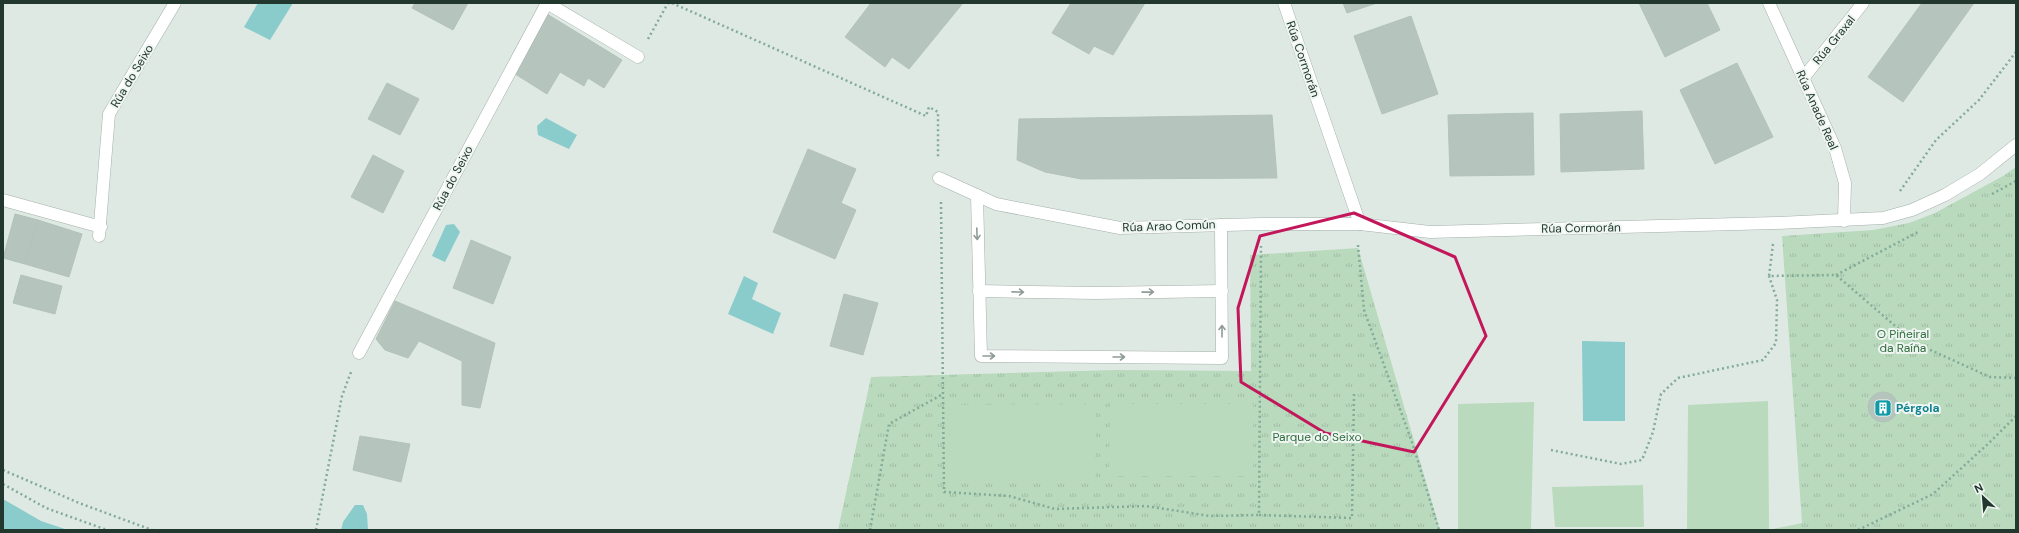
<svg xmlns="http://www.w3.org/2000/svg" width="2019" height="533" viewBox="0 0 2019 533" font-family="'DM Sans',sans-serif">
<style>
.grass{fill:url(#grass-tufts)}
.pitch{fill:#b9dabd}
.water{fill:#8acbcc}
.building{fill:#b5c4bc;stroke:#b2c3b9}
.lines{fill:none;stroke-linecap:round;stroke-linejoin:round}
.lane-casing{stroke:#a3b0aa;stroke-width:13}
.street-casing{stroke:#a3b0aa;stroke-width:13}
.path{stroke:#82ab98;stroke-width:2.5;stroke-dasharray:2 3;stroke-linecap:butt}
.lane{stroke:#fff;stroke-width:12}
.street{stroke:#fff;stroke-width:12}
.oneway{stroke:#909c97}
.marked{fill:none;stroke:#c2185b;stroke-width:3;stroke-linejoin:round}
.labels{text-anchor:middle;dominant-baseline:central;stroke-width:4;stroke-linejoin:round;paint-order:stroke}
.street-label{font-size:12px;fill:#22382f;stroke:#eff6f2}
.park-label{font-size:12px;fill:#2f6c3e;stroke:#eff6f2}
.culture-label{font-size:12px;font-weight:bold;fill:#0d838f;stroke:#eff6f2;text-anchor:start}
</style>
<defs>
<pattern id="grass-tufts" width="24" height="20" patternUnits="userSpaceOnUse"><rect width="24" height="20" fill="#b9dabd"/><path d="M3 7l-1-3M5 7V3M7 7l1-3M15 17l-1-3M17 17v-4M19 17l1-3" fill="none" stroke="#9fbca3"/></pattern>
</defs>
<rect width="100%" height="100%" fill="#dfe9e4"/>
<g class="grass">
<path d="M 2016,167 L 2016,530 L 1768,530 L 1802,523 L 1782,236 L 1873,230 L 1909,223 L 1935,213 L 2003,176 Z"/>
<path d="M 1358,248 L 1440,530 L 838,530 L 871,377 L 1116,370 L 1251,371 L 1250,255 Z"/>
</g>
<g class="pitch">
<path d="M 1768,401 L 1769,530 L 1687,530 L 1688,405 Z"/>
<path d="M 1534,402 L 1531,530 L 1458,530 L 1458,404 Z"/>
<path d="M 1096,404 L 1095,478 L 950,479 L 950,405 Z"/>
<path d="M 1110,404 L 1253,404 L 1253,476 L 1109,476 Z"/>
<path d="M 1643,485 L 1644,527 L 1555,527 L 1552,487 Z"/>
</g>
<g class="water">
<path d="M 258,3 L 293,3 L 270,40 L 244,27 Z"/>
<path d="M 546,118 L 577,135 L 569,149 L 538,135 L 537,126 Z"/>
<path d="M 454,224 L 460,232 L 445,262 L 432,256 L 446,225 Z"/>
<path d="M 744,276 L 758,283 L 752,299 L 781,313 L 773,334 L 728,314 Z"/>
<path d="M 1582,341 L 1625,342 L 1625,421 L 1583,421 Z"/>
<path d="M 3,499 L 41,521 L 68,530 L 3,530 Z"/>
<path d="M 355,505 L 363,505 L 367,514 L 368,530 L 341,530 L 343,522 Z"/>
</g>
<g class="building">
<path d="M 415,3 L 468,3 L 453,30 L 412,8 Z"/>
<path d="M 871,3 L 963,3 L 909,69 L 892,57 L 885,67 L 845,37 Z"/>
<path d="M 1071,3 L 1145,3 L 1113,55 L 1094,46 L 1089,54 L 1052,33 Z"/>
<path d="M 1343,3 L 1377,3 L 1347,13 Z"/>
<path d="M 1639,3 L 1707,3 L 1720,30 L 1665,57 Z"/>
<path d="M 1922,3 L 1974,3 L 1903,102 L 1868,77 Z"/>
<path d="M 547,14 L 622,60 L 604,88 L 588,78 L 584,86 L 560,72 L 547,94 L 512,72 Z"/>
<path d="M 1411,16 L 1438,94 L 1382,114 L 1354,36 Z"/>
<path d="M 1737,63 L 1773,137 L 1715,164 L 1680,90 Z"/>
<path d="M 387,83 L 419,99 L 400,135 L 368,119 Z"/>
<path d="M 1642,111 L 1644,169 L 1561,172 L 1560,114 Z"/>
<path d="M 1533,113 L 1534,175 L 1450,176 L 1448,115 Z"/>
<path d="M 1272,115 L 1277,178 L 1081,179 L 1045,172 L 1017,160 L 1019,119 Z"/>
<path d="M 808,149 L 856,169 L 841,203 L 856,210 L 835,259 L 773,232 Z"/>
<path d="M 373,155 L 404,171 L 383,213 L 351,197 Z"/>
<path d="M 15,214 L 38,220 L 25,264 L 3,258 Z"/>
<path d="M 38,220 L 82,234 L 69,277 L 25,264 Z"/>
<path d="M 471,240 L 511,257 L 493,304 L 453,288 Z"/>
<path d="M 21,275 L 62,286 L 55,314 L 13,303 Z"/>
<path d="M 844,294 L 878,303 L 863,355 L 830,346 Z"/>
<path d="M 395,301 L 495,343 L 480,408 L 462,405 L 462,361 L 419,341 L 408,358 L 385,350 L 376,339 Z"/>
<circle cx="1883" cy="407" r="15"/>
<path d="M 360,436 L 410,444 L 401,482 L 353,470 Z"/>
</g>
<g class="lines">
<g class="lane-casing">
<g id="lane">
<path d="M 977,195 L 981,356 L 1222,358 L 1221,225"/>
<path d="M 979,291 L 1095,293 L 1222,291"/>
</g>
</g>
<g class="street-casing">
<g id="street">
<path d="M 547,3 L 638,57"/>
<path d="M 1284,3 L 1360,224"/>
<path d="M 1769,3 L 1835,148 L 1845,183 L 1844,221"/>
<path d="M 1804,77 L 1863,3"/>
<path d="M 939,178 L 996,204 L 1120,228 L 1261,224 L 1360,224 L 1430,232 L 1776,223 L 1883,218 L 1912,210 L 1945,195 L 1980,174 L 2016,145"/>
<path d="M 3,200 L 101,227"/>
<path d="M 99,236 L 109,114 L 175,3"/>
<path d="M 359,353 L 547,3"/>
</g>
</g>
<g class="path">
<path d="M 672,3 L 926,116 L 929,107 L 938,112 L 938,158"/>
<path d="M 648,39 L 668,3"/>
<path d="M 1900,191 L 1936,140 L 1979,100 L 2016,52"/>
<path d="M 1992,194 L 2016,181"/>
<path d="M 941,202 L 944,492 L 1009,496 L 1055,509 L 1146,506 L 1210,516 L 1259,515 L 1261,246"/>
<path d="M 1773,244 L 1769,276 L 1836,275 L 1915,343 L 1990,377 L 2016,378"/>
<path d="M 1358,245 L 1364,310 L 1413,445 L 1439,530"/>
<path d="M 1836,275 L 1918,232"/>
<path d="M 1551,450 L 1621,464 L 1642,460 L 1653,432 L 1661,394 L 1678,378 L 1763,360 L 1776,343 L 1777,300 L 1769,276"/>
<path d="M 3,470 L 79,503 L 152,530"/>
<path d="M 3,484 L 46,508 L 107,530"/>
<path d="M 1259,515 L 1352,518 L 1354,394"/>
<path d="M 316,530 L 342,396 L 351,372"/>
<path d="M 870,530 L 889,424 L 943,394"/>
<path d="M 1858,530 L 1933,494 L 1989,443 L 2016,416"/>
</g>
<use href="#lane" class="lane"/>
<use href="#street" class="street"/>
</g>
<defs><path id="oneway-shaft" d="M-6 0H5M1.5-3L5.5 0L1.5 3" fill="none" stroke-width="1.6" stroke-linecap="round" stroke-linejoin="round"/></defs>
<g class="oneway">
<use href="#oneway-shaft" transform="translate(977 234) rotate(88)"/>
<use href="#oneway-shaft" transform="translate(1018 292) rotate(1)"/>
<use href="#oneway-shaft" transform="translate(1148 292) rotate(-1)"/>
<use href="#oneway-shaft" transform="translate(1222 331) rotate(-90)"/>
<use href="#oneway-shaft" transform="translate(989 356)"/>
<use href="#oneway-shaft" transform="translate(1119 357)"/>
</g>
<path class="marked" d="M 1354,213 L 1455,257 L 1486,336 L 1414,452 L 1325,433 L 1241,382 L 1238,308 L 1260,236 Z"/>
<defs>
<g id="building-square" transform="scale(0.9)"><rect x="-9" y="-9" width="18" height="18" rx="4" fill="#0f9aa8" stroke="#eff6f2"/><path d="M-4-6H4V6H1V3H-1V6H-4ZM-2.5-4.3h1.7v1.8h-1.7ZM.8-4.3h1.7v1.8H.8ZM-2.5-1h1.7V.8h-1.7ZM.8-1h1.7V.8H.8Z" fill="#fff"/></g>
</defs>
<g fill-rule="evenodd">
<use href="#building-square" x="1883" y="408"/>
</g>
<g class="labels">
<g class="street-label">
<text transform="translate(1834 40) rotate(-51)">Rúa Graxal</text>
<text transform="translate(1303 59) rotate(71)">Rúa Cormorán</text>
<text transform="translate(132 76) rotate(-59)">Rúa do Seixo</text>
<text transform="translate(1817 110) rotate(66)">Rúa Anade Real</text>
<text transform="translate(453 178) rotate(-62)">Rúa do Seixo</text>
<text transform="translate(1169 226) rotate(-2)">Rúa Arao Común</text>
<text transform="translate(1581 228) rotate(-1)">Rúa Cormorán</text>
</g>
<g class="park-label">
<text x="1903" y="334">O Piñeiral<tspan x="1903" dy="14">da Raíña</tspan></text>
<text x="1317" y="437">Parque do Seixo</text>
</g>
<g class="culture-label">
<text x="1896" y="408">Pérgola</text>
</g>
</g>
<rect width="2019" height="533" fill="none" stroke="#22382f" stroke-width="8"/>
<g transform="translate(1983 497) rotate(334)" stroke="#eff6f2" stroke-width="3" paint-order="stroke">
<path d="M0-3L7 15L0 10L-7 15Z" fill="#22382f"/>
<text y="-6" font-size="11" font-weight="bold" text-anchor="middle" fill="#22382f">N</text>
</g>
</svg>
